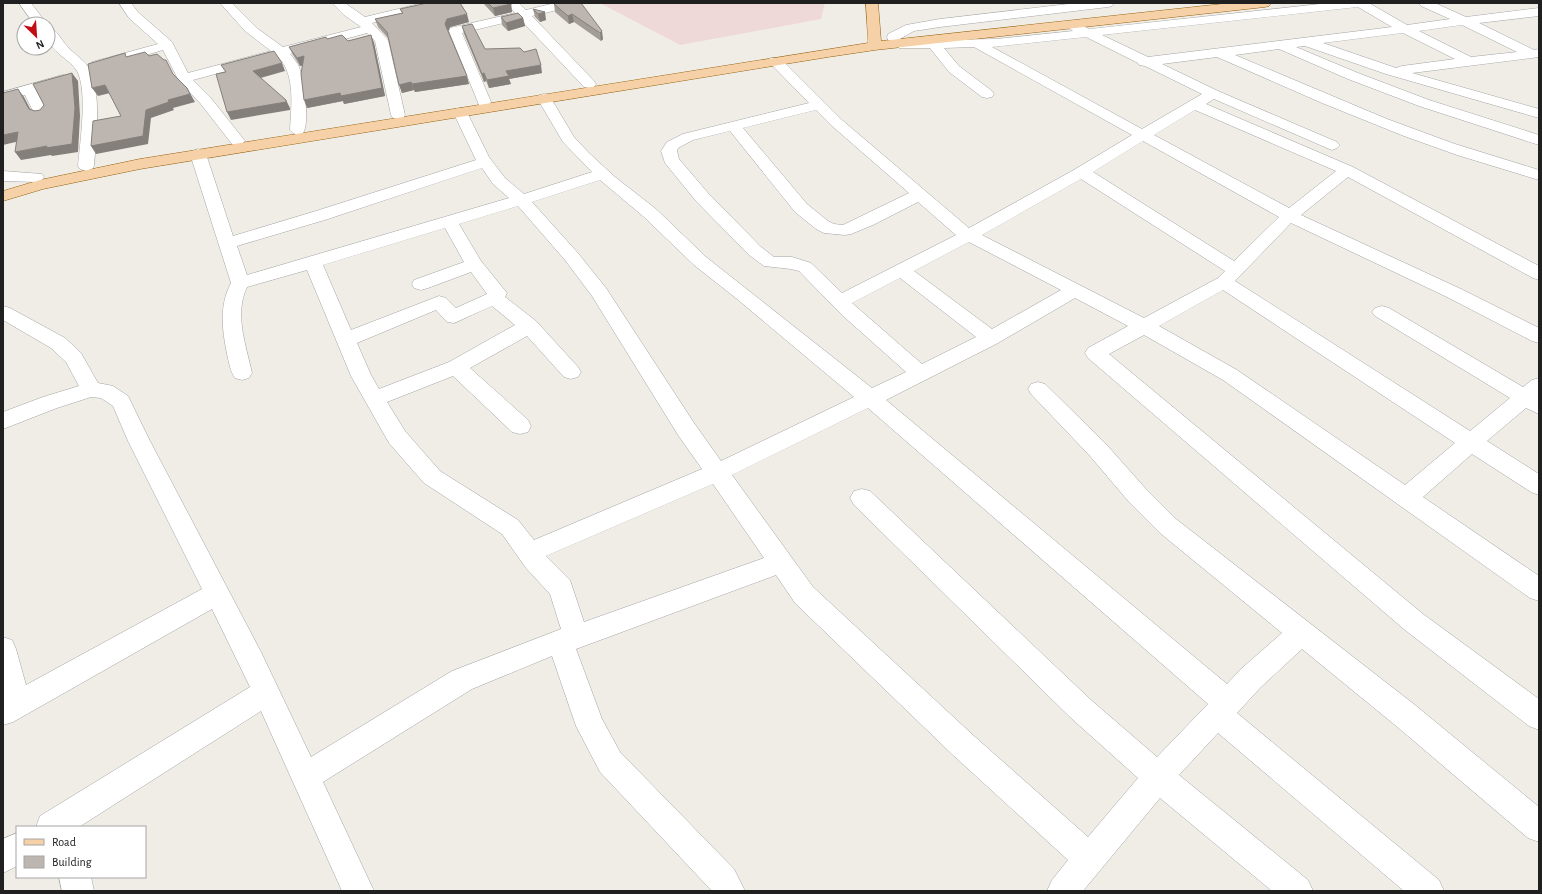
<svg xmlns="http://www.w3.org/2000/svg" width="1542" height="894" viewBox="0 0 1542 894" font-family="'Alegreya Sans',sans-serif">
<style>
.commercial{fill:#efd8d8}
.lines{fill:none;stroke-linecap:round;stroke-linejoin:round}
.minor-casing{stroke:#a4a4a4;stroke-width:1}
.major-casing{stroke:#92600a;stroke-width:1}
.minor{fill:#fff;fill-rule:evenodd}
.major{fill:#f6d0a6;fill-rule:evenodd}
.wall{fill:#a39d97}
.shaded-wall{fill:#847f7b}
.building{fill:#bdb6b0;stroke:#847f7b}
</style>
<rect width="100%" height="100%" fill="#f0ede7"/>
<path class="commercial" d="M 600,3 L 825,3 L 821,19 L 680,45 Z"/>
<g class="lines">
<g class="minor-casing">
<g id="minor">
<path d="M 19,3 L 31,3 L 47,24 L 34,24 Z"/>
<path d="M 119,3 L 131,3 L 138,12 L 172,42 L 188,73 L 271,51 L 245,31 L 220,3 L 232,3 L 258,29 L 283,47 L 361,27 L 344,15 L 332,3 L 345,3 L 365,17 L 423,3 L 445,3 L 443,6 L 372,23 L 388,40 L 405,115 L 403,118 L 398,119 L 393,118 L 391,115 L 375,41 L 367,33 L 290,54 C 293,58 297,62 299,67 C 304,79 310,124 303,133 L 298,135 L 293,133 L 290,130 C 291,108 296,74 278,57 L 193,80 L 210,97 L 245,141 L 242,144 L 237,146 L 232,144 L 200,103 L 179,81 L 163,50 L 102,68 L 92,68 L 90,65 L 92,62 L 158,44 L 129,18 Z"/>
<path d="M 516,3 L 520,4 L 526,10 L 555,3 L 576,3 L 574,6 L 532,16 L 594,81 L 596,84 L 594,87 L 589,88 L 584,87 L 520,19 L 462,33 L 491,102 L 489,105 L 484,106 L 479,105 L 449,31 L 450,28 L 515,13 L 510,7 L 512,4 Z"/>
<path d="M 1077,3 L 1114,3 L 1112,6 L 1108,7 L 940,27 L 914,31 L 898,40 L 888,40 L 887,37 L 888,34 L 906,25 L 940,19 Z"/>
<path d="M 1329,3 L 1369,3 L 1407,25 L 1450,19 L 1421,6 L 1419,3 L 1435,3 L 1466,17 L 1539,8 L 1539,16 L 1479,23 L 1534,50 L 1539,49 L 1539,57 L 1412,73 L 1539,109 L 1539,118 L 1386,74 L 1305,46 L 1296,47 L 1358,73 L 1429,100 L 1539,135 L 1539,145 L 1419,106 L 1348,79 L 1279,49 L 1235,55 L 1387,119 L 1455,144 L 1539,170 L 1539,180 L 1457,155 L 1404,136 L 1322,103 L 1217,57 L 1162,64 L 1218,91 L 1337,142 L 1340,145 L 1337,148 L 1332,150 L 1327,148 L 1214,99 L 1206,104 L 1353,167 L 1539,266 L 1539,280 L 1533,278 L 1348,177 L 1301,215 L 1461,289 L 1539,328 L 1539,343 L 1532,341 L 1447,297 L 1291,223 L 1235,281 L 1470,431 L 1510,398 L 1375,316 L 1372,312 L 1375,308 L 1382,306 L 1389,308 L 1523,387 L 1532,380 L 1539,378 L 1539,414 L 1526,408 L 1487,441 L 1539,474 L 1539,495 L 1531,492 L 1472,454 L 1423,497 L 1539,576 L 1539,601 L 1530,598 L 1223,380 L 1144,335 L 1109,354 L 1423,614 L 1539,699 L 1539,730 L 1529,726 L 1405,630 L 1088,358 L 1085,353 L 1088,348 L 1128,326 L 1075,298 L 998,343 L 886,400 L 1227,684 L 1241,669 L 1282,633 L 1160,533 L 1129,502 L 1090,456 L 1031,394 L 1028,389 L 1031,384 L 1038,382 L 1045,384 L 1106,444 L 1145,488 L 1176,519 L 1415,705 L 1539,807 L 1539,842 L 1528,838 L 1395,725 L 1302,649 L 1261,687 L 1237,713 L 1439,880 L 1444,891 L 1404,891 L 1218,733 L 1179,775 L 1308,880 L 1313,891 L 1272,891 L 1160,798 L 1083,891 L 1047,891 L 1052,880 L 1068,860 L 954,756 L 795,603 L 776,575 L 576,649 L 602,719 L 620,752 L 734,869 L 745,891 L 712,891 L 600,772 L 576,726 L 552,656 L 472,689 L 323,782 L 374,891 L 342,891 L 261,711 L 79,827 L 36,827 L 40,816 L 250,687 L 212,609 L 13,722 L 3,725 L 3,637 L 12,640 L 16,649 L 26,685 L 202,589 L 128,441 L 113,406 L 101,398 L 91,397 L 57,408 L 3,429 L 3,412 L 43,397 L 79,386 L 66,362 L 51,348 L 3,320 L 3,306 L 10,308 L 65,338 L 81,353 L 98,383 L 113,386 L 128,396 L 150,441 L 261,652 L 311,757 L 452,671 L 561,629 L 550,594 L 526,568 L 502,534 L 424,483 L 389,443 L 351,376 L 307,270 L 247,287 C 234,314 246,345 252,373 L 249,378 L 242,380 L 235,378 C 230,371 229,362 227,354 C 222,329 219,306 231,283 L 190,154 L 192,151 L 198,149 L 204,151 L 206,154 L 233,236 L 316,211 L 476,160 L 453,112 L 455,109 L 460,108 L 465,109 L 467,112 L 489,157 L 505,178 L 524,194 L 592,172 L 563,142 L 537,98 L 539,95 L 544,94 L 549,95 L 574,137 L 589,153 L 615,177 L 656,209 L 706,257 L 872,388 L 906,372 L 842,315 L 799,271 L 791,269 L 764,266 L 749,255 L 696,201 L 665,163 L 661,151 L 667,142 L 683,134 L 809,103 L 768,61 L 770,58 L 780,58 L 842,120 L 969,228 L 1072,171 L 1132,135 L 974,47 L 944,48 L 959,66 L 992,91 L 994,94 L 992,97 L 987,98 L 982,97 L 949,72 L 930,48 L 899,48 L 897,45 L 899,42 L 933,39 L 938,40 L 996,39 L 1073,31 L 1065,25 L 1067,22 L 1075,22 L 1089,29 ZM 1358,7 L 1392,27 L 1148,57 L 1102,35 ZM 1462,25 L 1517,52 L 1471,57 L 1419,31 ZM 1403,33 L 1455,59 L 1402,66 L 1396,68 L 1323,43 ZM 1086,37 L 1138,63 L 1139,65 L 1145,66 L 1202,94 L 1142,129 L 992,47 ZM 816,110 L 832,126 L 909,193 L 843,225 L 834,224 L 828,221 L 807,204 L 743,128 ZM 1195,110 L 1336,171 L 1289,208 L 1154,135 ZM 730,131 L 795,212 L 816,229 L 824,233 L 845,235 L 851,234 L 873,225 L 918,202 L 956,235 L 842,293 L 811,263 L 792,257 L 774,257 L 761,247 L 708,193 L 679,159 L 677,151 L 678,148 L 693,140 ZM 1143,141 L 1279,217 L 1234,261 L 1093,172 ZM 482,168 L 493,184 L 509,198 L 247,275 L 237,246 L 328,219 ZM 1081,179 L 1225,271 L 1218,278 L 1144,318 L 982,235 ZM 600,180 L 644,217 L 694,265 L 737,299 L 854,397 L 721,461 L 694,423 L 606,288 L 577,252 L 532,202 ZM 518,206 L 565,260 L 592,296 L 678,435 L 702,469 L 534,540 L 518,520 L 440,471 L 405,431 L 387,402 L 453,376 L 512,432 L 520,434 L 528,432 L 531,426 L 528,420 L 470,368 L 527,336 L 564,377 L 571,379 L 578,377 L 581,372 L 578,367 L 536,321 L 505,297 L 507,293 L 481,261 L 459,224 ZM 445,228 L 464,262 L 414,280 L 412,284 L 414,288 L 421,290 L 428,288 L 471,272 L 487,294 L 456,308 L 446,298 L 439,296 L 351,330 L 323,265 ZM 969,242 L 1061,290 L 992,329 L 914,271 ZM 900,278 L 976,337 L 922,364 L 852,303 ZM 1223,290 L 1455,443 L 1405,485 L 1237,370 L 1159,326 ZM 492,306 L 515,325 L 449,362 L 379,389 L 371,375 L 357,343 L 436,310 L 447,322 L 454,323 ZM 868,408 L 1208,704 L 1157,757 L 1091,700 L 870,491 L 862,489 L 854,491 L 850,498 L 854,505 L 1071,718 L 1138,778 L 1088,837 L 974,736 L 813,587 L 732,475 ZM 713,484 L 764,558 L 584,622 L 570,580 L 546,556 Z"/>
<path d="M 48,27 C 57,29 61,40 67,46 C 74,54 84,60 89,68 C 102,90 96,141 94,166 L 92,169 L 86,171 L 80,169 L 78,166 C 80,143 88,91 77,71 C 70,59 52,53 48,39 C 47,36 48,31 48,27 Z"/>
<path d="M 63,75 L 68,76 L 70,79 L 68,82 L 37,91 L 48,114 L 46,117 L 41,118 L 36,117 L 25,95 L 3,101 L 3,92 Z"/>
<path d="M 3,171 L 42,174 L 44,177 L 42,180 L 36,182 L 3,181 Z"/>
<path d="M 17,833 L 17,866 L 3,873 L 3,839 Z"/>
<path d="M 59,877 L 91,877 L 94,891 L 62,891 Z"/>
</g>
</g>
<g class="major-casing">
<path id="major" d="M 866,3 L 878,3 L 881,41 L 1231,3 L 1271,3 L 1269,6 L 1265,7 L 875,50 L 828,57 L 140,169 L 43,189 L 3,201 L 3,191 L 40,180 L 140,159 L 868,43 Z"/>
</g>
<use href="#minor" class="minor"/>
<use href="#major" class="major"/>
</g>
<g class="wall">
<path d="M 483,3 L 509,3 L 511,4 L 512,12 L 495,16 Z"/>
<path d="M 581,3 L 603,39 L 601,41 L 574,22 L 569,24 L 555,12 L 554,4 Z"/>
<path d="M 400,9 L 469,22 L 450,27 L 448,30 L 469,84 L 415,92 L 414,90 L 402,93 L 388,38 L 378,27 L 375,19 L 402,13 Z"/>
<path d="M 533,9 L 546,20 L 540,22 L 535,17 Z"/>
<path d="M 501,17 L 523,18 L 525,26 L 508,31 L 502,25 Z"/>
<path d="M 462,26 L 485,49 L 542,73 L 509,79 L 511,84 L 489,88 L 486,81 L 484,82 L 464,34 Z"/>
<path d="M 371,35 L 374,43 L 385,96 L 344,104 L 343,101 L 307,108 L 302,66 L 300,66 L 293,55 L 289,47 L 327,39 L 348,41 Z"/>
</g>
<g class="shaded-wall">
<path d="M 511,4 L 512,12 L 495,16 L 493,8 Z"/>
<path d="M 545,12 L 546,20 L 540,22 L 538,14 Z"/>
<path d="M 467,14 L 469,22 L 450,27 L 448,32 L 445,24 L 447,19 Z"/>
<path d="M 572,14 L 574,22 L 569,24 L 568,16 Z"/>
<path d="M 523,18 L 525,26 L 508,31 L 506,23 Z"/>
<path d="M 602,31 L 603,39 L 601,41 L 600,33 Z"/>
<path d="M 371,35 L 374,43 L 385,96 L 344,104 L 343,101 L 307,108 L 304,100 L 340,93 Z"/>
<path d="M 304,56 L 307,64 L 300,66 L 297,58 Z"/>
<path d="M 282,63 L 285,71 L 257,79 L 253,71 Z"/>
<path d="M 541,65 L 542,73 L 509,79 L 511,84 L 489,88 L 487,80 L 506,71 Z"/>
<path d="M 72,73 L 78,81 L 80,116 L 78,152 L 52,156 L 51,155 L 21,160 L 15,152 L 47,146 Z"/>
<path d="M 484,73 L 486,81 L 484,82 L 482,74 Z"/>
<path d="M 467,76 L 469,84 L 415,92 L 412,84 Z"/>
<path d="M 411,82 L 414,90 L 402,93 L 399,85 Z"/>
<path d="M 105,85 L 110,93 L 98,96 L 92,88 Z"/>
<path d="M 187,88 L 195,102 L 173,108 L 174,110 L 151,118 L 148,144 L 96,154 L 91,146 L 146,110 Z"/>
<path d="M 18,89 L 24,97 L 35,118 L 29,109 Z"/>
<path d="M 286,100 L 290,108 L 290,110 L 231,120 L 227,112 Z"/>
<path d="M 18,132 L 24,140 L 3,145 L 3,135 Z"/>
</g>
<g class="building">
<path d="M 427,3 L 460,3 L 467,14 L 447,19 L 445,24 L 467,76 L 412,84 L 411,82 L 399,85 L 387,32 L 375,19 L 403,13 L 400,9 Z"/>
<path d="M 488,3 L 509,3 L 511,4 L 493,8 Z"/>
<path d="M 559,3 L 581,3 L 602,31 L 600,33 L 572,14 L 568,16 L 554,4 Z"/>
<path d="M 533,9 L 545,12 L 538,14 Z"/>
<path d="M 518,13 L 523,18 L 506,23 L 501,17 Z"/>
<path d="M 472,24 L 485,49 L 520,48 L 524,52 L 536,49 L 541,65 L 506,71 L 509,76 L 487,80 L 484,73 L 482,74 L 462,26 Z"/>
<path d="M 342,35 L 348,41 L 371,35 L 382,88 L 341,96 L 340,93 L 304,100 L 301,74 L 304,56 L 297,58 L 289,47 L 326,37 L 327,39 Z"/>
<path d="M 274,51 L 282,63 L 253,71 L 286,100 L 286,102 L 227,112 L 216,74 L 226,72 L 221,65 Z"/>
<path d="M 145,52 L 149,56 L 157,54 L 164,60 L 166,60 L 173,74 L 187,88 L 190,94 L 168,100 L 169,102 L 146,110 L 143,136 L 91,146 L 93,121 L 121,116 L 105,85 L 92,88 L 88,64 L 125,53 L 126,57 Z"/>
<path d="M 72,73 L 75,108 L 72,144 L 46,148 L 47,146 L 15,152 L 18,132 L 3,135 L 3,93 L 18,89 L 29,109 L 35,111 L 40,110 L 44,105 L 33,84 Z"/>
</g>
<rect width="1542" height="894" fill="none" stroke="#202020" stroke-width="8"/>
<rect x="16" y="826" width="130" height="52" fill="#ffffff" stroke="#a6a6a6"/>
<rect x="24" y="839" width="20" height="6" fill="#f6d0a6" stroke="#a6a6a6"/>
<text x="52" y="846" font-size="12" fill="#202020">Road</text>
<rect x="24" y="856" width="20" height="12" fill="#bdb6b0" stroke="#a6a6a6"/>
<text x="52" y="866" font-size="12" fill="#202020">Building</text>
<g transform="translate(36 36) rotate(155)"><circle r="19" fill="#ffffff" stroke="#a6a6a6"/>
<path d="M0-3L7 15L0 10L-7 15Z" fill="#c30d14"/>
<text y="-6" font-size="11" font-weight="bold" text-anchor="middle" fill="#202020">N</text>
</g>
</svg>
